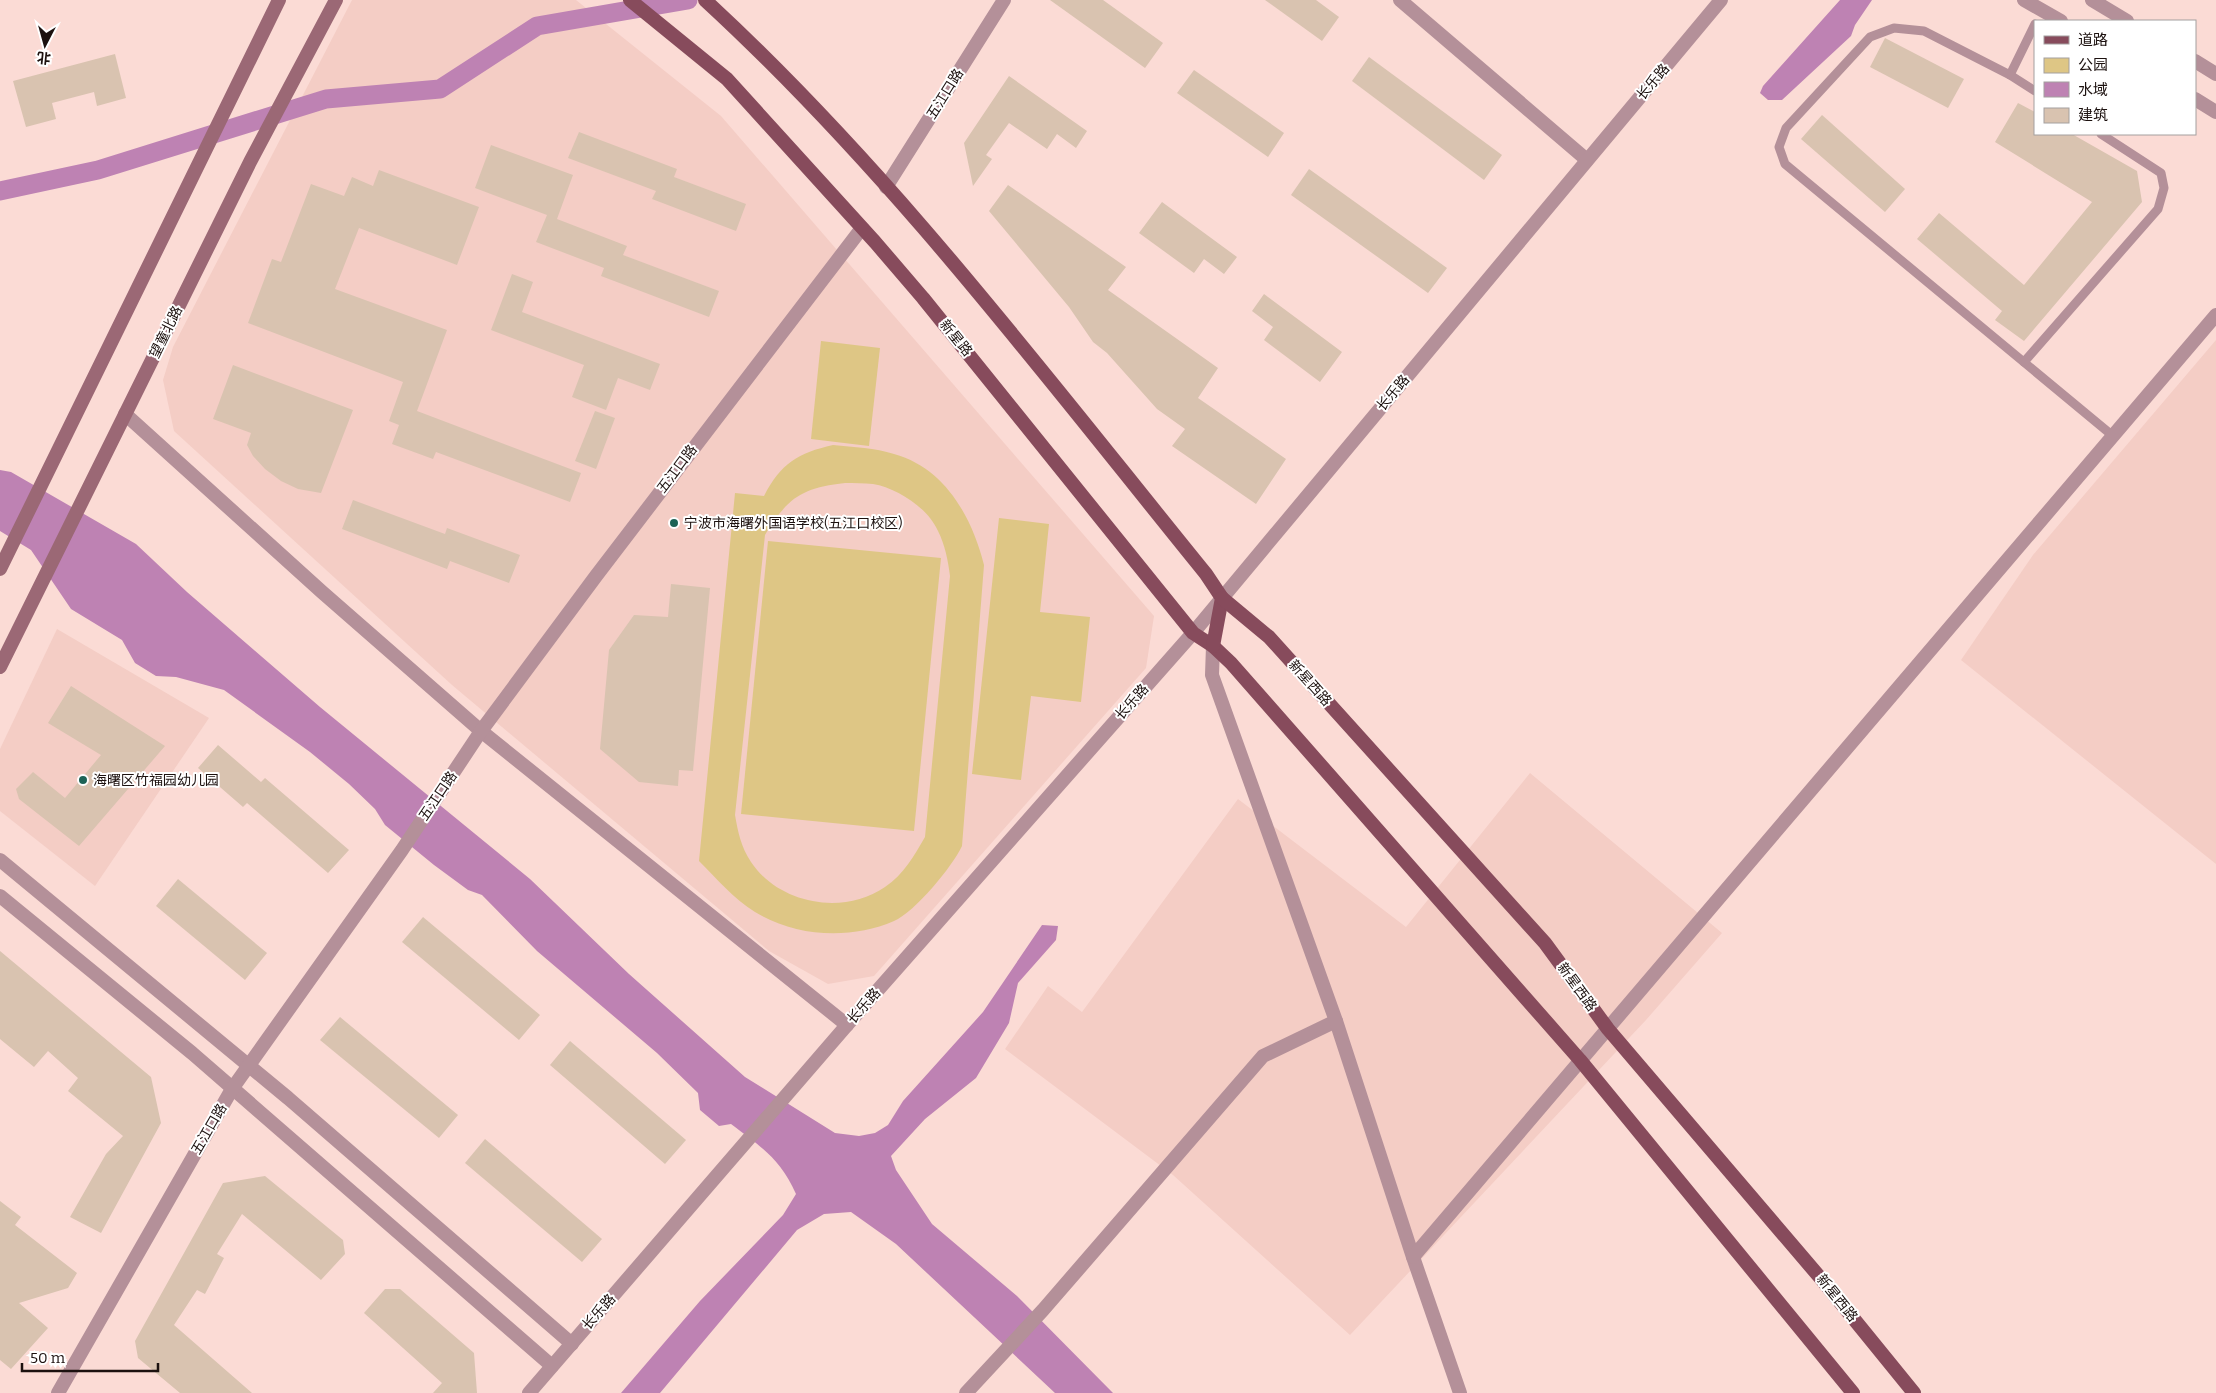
<svg xmlns="http://www.w3.org/2000/svg" width="2216" height="1393" viewBox="0 0 2216 1393" font-family="Bitter,'Noto Sans SC',serif">
<style>
.built{fill:#f4cdc5}
.green{fill:#dec685;fill-rule:evenodd}
.water{fill:#be82b3}
.lines{fill:none;stroke-linecap:round;stroke-linejoin:round}
.canal{stroke:#be82b3;stroke-width:19}
.building{fill:#d9c3b0}
.service{stroke:#b49099;stroke-width:9}
.minor{stroke:#b49099;stroke-width:14}
.tertiary{stroke:#b49099;stroke-width:14}
.secondary{stroke:#9b6875;stroke-width:14}
.primary{stroke:#874b5c;stroke-width:14}
.poi-dot{fill:#1c6356;stroke:#fff;stroke-width:2}
.labels{text-anchor:middle;dominant-baseline:central;stroke-width:4;stroke-linejoin:round;paint-order:stroke}
.street-label{font-size:14px;fill:#1c110f;stroke:#fff}
.poi-label{font-size:14px;fill:#1c110f;stroke:#fff;text-anchor:start}
</style>
<rect width="100%" height="100%" fill="#fbdbd5"/>
<g class="built">
<path d="M 352,0 L 576,0 L 721,116 L 1154,616 L 1146,668 L 874,976 L 828,984 L 769,951 L 452,685 L 174,431 L 163,380 L 173,347 Z"/>
<path d="M 2216,340 L 2216,864 L 1961,660 L 2033,555 Z"/>
<path d="M 57,629 L 209,718 L 95,886 L 0,811 L 0,749 Z"/>
<path d="M 1530,773 L 1722,933 L 1646,1020 L 1350,1335 L 1173,1175 L 1005,1049 L 1048,986 L 1082,1012 L 1238,799 L 1406,927 Z"/>
</g>
<g class="green">
<path d="M 821,341 L 880,348 L 869,446 L 811,439 Z"/>
<path d="M 833,445 C 854,447 875,448 894,454 C 945,468 972,517 984,565 L 962,846 C 952,867 915,912 894,921 C 850,940 796,937 755,912 C 734,899 716,878 699,861 L 735,493 L 764,496 C 781,463 798,453 833,445 ZM 845,483 C 854,483 864,483 873,484 C 897,488 928,508 938,531 C 945,545 948,560 950,576 L 925,837 C 914,856 904,874 885,887 C 843,916 779,904 751,862 C 741,847 738,832 735,815 L 765,535 C 788,497 802,488 845,483 Z"/>
<path d="M 999,518 L 1049,524 L 1040,612 L 1090,617 L 1081,702 L 1031,696 L 1021,780 L 972,774 Z"/>
<path d="M 768,541 L 941,558 L 914,831 L 741,814 Z"/>
</g>
<g class="water">
<path d="M 1840,0 L 1872,0 L 1855,25 L 1851,36 L 1782,100 L 1768,100 L 1760,93 L 1763,86 Z"/>
<path d="M 0,470 L 11,472 L 136,544 L 187,592 L 320,707 L 530,879 L 629,974 L 745,1077 L 835,1133 L 859,1136 L 875,1133 L 888,1125 L 903,1101 L 983,1012 L 1042,925 L 1058,926 L 1056,940 L 1018,983 L 1009,1023 L 976,1078 L 925,1119 L 891,1156 L 896,1170 L 932,1224 L 1017,1296 L 1113,1393 L 1055,1393 L 896,1244 L 851,1212 L 824,1214 L 797,1230 L 660,1393 L 621,1393 L 700,1301 L 783,1215 L 796,1194 C 780,1158 761,1147 731,1124 L 719,1126 L 700,1110 L 698,1093 L 657,1053 L 537,951 L 482,895 L 468,890 L 434,865 L 385,825 L 375,809 L 349,784 L 310,752 L 224,690 L 176,677 L 156,676 L 135,663 L 122,640 L 71,609 L 31,550 L 0,531 Z"/>
</g>
<g class="lines">
<path class="canal" d="M 0,191 L 98,170 L 326,99 L 440,89 L 537,26 L 688,0"/>
</g>
<g class="building">
<path d="M 1050,0 L 1103,0 L 1163,43 L 1145,68 Z"/>
<path d="M 1265,0 L 1316,0 L 1339,17 L 1322,41 Z"/>
<path d="M 1885,38 L 1964,79 L 1948,108 L 1870,67 Z"/>
<path d="M 115,54 L 126,98 L 97,106 L 94,92 L 52,103 L 56,119 L 26,127 L 13,81 Z"/>
<path d="M 1369,57 L 1502,155 L 1484,180 L 1352,81 Z"/>
<path d="M 1194,70 L 1284,133 L 1268,157 L 1177,93 Z"/>
<path d="M 1009,76 L 1087,131 L 1076,148 L 1057,134 L 1047,149 L 1009,123 L 986,155 L 992,159 L 973,186 L 964,143 Z"/>
<path d="M 2018,103 L 2035,112 L 2035,134 L 2072,134 L 2137,171 L 2142,202 L 2024,341 L 1995,320 L 2002,311 L 1917,239 L 1939,213 L 2024,285 L 2092,202 L 1995,142 Z"/>
<path d="M 1822,115 L 1905,189 L 1885,212 L 1801,139 Z"/>
<path d="M 579,132 L 677,169 L 674,177 L 746,204 L 736,231 L 652,199 L 656,191 L 568,158 Z"/>
<path d="M 491,145 L 573,175 L 557,219 L 627,246 L 623,255 L 719,291 L 709,317 L 601,276 L 604,268 L 536,242 L 547,215 L 475,188 Z"/>
<path d="M 1309,169 L 1447,268 L 1428,293 L 1291,195 Z"/>
<path d="M 379,170 L 479,207 L 457,265 L 359,228 L 335,289 L 447,330 L 417,411 L 581,473 L 570,502 L 436,452 L 433,459 L 392,444 L 399,425 L 389,421 L 403,382 L 248,323 L 272,259 L 281,262 L 311,184 L 344,196 L 352,177 L 373,186 Z"/>
<path d="M 1008,185 L 1126,267 L 1108,290 L 1218,368 L 1198,398 L 1286,459 L 1256,504 L 1172,446 L 1185,429 L 1157,409 L 1107,353 L 1093,342 L 1069,307 L 989,211 Z"/>
<path d="M 1162,202 L 1237,257 L 1224,274 L 1204,259 L 1194,273 L 1139,233 Z"/>
<path d="M 512,274 L 533,282 L 522,312 L 660,364 L 650,390 L 618,378 L 606,410 L 572,397 L 584,365 L 491,330 Z"/>
<path d="M 1264,294 L 1342,352 L 1320,382 L 1264,340 L 1273,327 L 1252,311 Z"/>
<path d="M 233,365 L 353,410 L 321,493 L 298,489 L 281,481 L 265,469 L 253,456 L 247,445 L 251,433 L 213,419 Z"/>
<path d="M 595,411 L 615,418 L 596,469 L 575,461 Z"/>
<path d="M 353,500 L 445,534 L 447,528 L 520,555 L 509,583 L 450,561 L 447,569 L 342,529 Z"/>
<path d="M 671,584 L 710,588 L 693,771 L 679,770 L 678,786 L 639,782 L 600,749 L 609,650 L 634,615 L 668,617 Z"/>
<path d="M 71,686 L 165,746 L 79,846 L 19,799 L 16,789 L 33,772 L 65,798 L 101,755 L 48,723 Z"/>
<path d="M 218,745 L 261,782 L 265,778 L 349,850 L 328,873 L 247,803 L 243,807 L 198,768 Z"/>
<path d="M 178,879 L 267,953 L 245,980 L 156,906 Z"/>
<path d="M 423,917 L 540,1015 L 519,1040 L 402,942 Z"/>
<path d="M 0,951 L 151,1077 L 161,1123 L 101,1233 L 70,1217 L 106,1154 L 123,1136 L 68,1091 L 78,1078 L 48,1051 L 34,1067 L 0,1039 Z"/>
<path d="M 340,1017 L 458,1115 L 439,1138 L 320,1040 Z"/>
<path d="M 570,1041 L 686,1140 L 665,1164 L 550,1065 Z"/>
<path d="M 485,1139 L 602,1239 L 582,1262 L 465,1163 Z"/>
<path d="M 265,1176 L 343,1240 L 345,1254 L 321,1280 L 242,1214 L 217,1254 L 224,1258 L 205,1294 L 197,1290 L 174,1325 L 252,1393 L 180,1393 L 138,1358 L 135,1341 L 223,1183 Z"/>
<path d="M 0,1201 L 21,1217 L 15,1225 L 77,1273 L 68,1288 L 19,1303 L 48,1328 L 11,1369 L 0,1360 Z"/>
<path d="M 385,1289 L 400,1289 L 474,1353 L 477,1393 L 433,1393 L 442,1383 L 364,1313 Z"/>
</g>
<g class="lines">
<g class="service">
<path d="M 2010,75 L 2035,24"/>
<path d="M 2035,91 L 2010,75 L 1924,31 L 1894,28 L 1870,37 L 1786,128 L 1779,147 L 1785,164 L 2113,436"/>
<path d="M 2024,362 L 2158,209 L 2164,188 L 2161,173 L 2101,134"/>
</g>
<g class="minor">
<path d="M 1400,0 L 1587,160"/>
<path d="M 886,187 L 1004,0"/>
<path d="M 125,414 L 322,592 L 481,731 L 847,1025"/>
<path d="M 0,860 L 288,1098 L 572,1344"/>
<path d="M 0,896 L 192,1053 L 552,1366"/>
<path d="M 58,1393 L 232,1089 L 402,850 L 481,731 L 596,576 L 862,228"/>
<path d="M 966,1393 L 1043,1310 L 1263,1056 L 1336,1021"/>
</g>
<g class="tertiary">
<path d="M 2024,0 L 2061,21"/>
<path d="M 2092,0 L 2127,21"/>
<path d="M 2195,61 L 2216,74"/>
<path d="M 2195,99 L 2216,112"/>
<path d="M 1213,646 L 1212,675 L 1336,1021 L 1413,1257 L 1460,1393"/>
<path d="M 1413,1257 L 2216,315"/>
<path d="M 529,1393 L 847,1025 L 1193,633 L 1721,0"/>
</g>
<g class="secondary">
<path d="M 0,569 L 279,0"/>
<path d="M 0,667 L 250,162 L 336,0"/>
</g>
<g class="primary">
<path d="M 630,0 L 727,79 L 875,242 L 923,298 L 1193,633 L 1213,646 L 1231,663 L 1580,1060 L 1853,1393"/>
<path d="M 705,0 C 892,172 1046,377 1206,574 L 1222,598 L 1213,646"/>
<path d="M 1222,598 L 1269,637 L 1545,943 L 1608,1029 L 1823,1281 L 1914,1393"/>
</g>
</g>
<g class="poi-dot">
<circle cx="674" cy="523" r="5"/>
<circle cx="83" cy="780" r="5"/>
</g>
<g class="labels">
<g class="street-label">
<text transform="translate(1653 82) rotate(-50)">长乐路</text>
<text transform="translate(945 94) rotate(-58)">五江口路</text>
<text transform="translate(166 332) rotate(-64)">望童北路</text>
<text transform="translate(956 338) rotate(51)">新星路</text>
<text transform="translate(1393 393) rotate(-50)">长乐路</text>
<text transform="translate(677 469) rotate(-53)">五江口路</text>
<text transform="translate(1310 683) rotate(48)">新星西路</text>
<text transform="translate(1132 702) rotate(-49)">长乐路</text>
<text transform="translate(438 796) rotate(-56)">五江口路</text>
<text transform="translate(1577 987) rotate(54)">新星西路</text>
<text transform="translate(864 1006) rotate(-49)">长乐路</text>
<text transform="translate(209 1129) rotate(-60)">五江口路</text>
<text transform="translate(1837 1298) rotate(51)">新星西路</text>
<text transform="translate(599 1312) rotate(-49)">长乐路</text>
</g>
<g class="poi-label">
<text x="684" y="523">宁波市海曙外国语学校(五江口校区)</text>
<text x="93" y="780">海曙区竹福园幼儿园</text>
</g>
</g>
<rect x="2034" y="20" width="162" height="115" fill="#ffffff" stroke="#a4a09f"/>
<rect x="2044" y="36" width="25" height="8" fill="#874b5c" stroke="#a4a09f"/>
<text x="2078" y="45" font-size="15" fill="#1c110f">道路</text>
<rect x="2044" y="58" width="25" height="15" fill="#dec685" stroke="#a4a09f"/>
<text x="2078" y="70" font-size="15" fill="#1c110f">公园</text>
<rect x="2044" y="82" width="25" height="15" fill="#be82b3" stroke="#a4a09f"/>
<text x="2078" y="95" font-size="15" fill="#1c110f">水域</text>
<rect x="2044" y="108" width="25" height="15" fill="#d9c3b0" stroke="#a4a09f"/>
<text x="2078" y="120" font-size="15" fill="#1c110f">建筑</text>
<g transform="translate(45 45) rotate(186)" stroke="#ffffff" stroke-width="4" paint-order="stroke">
<path d="M0-4L9 19L0 12L-9 19Z" fill="#1c110f"/>
<text y="-8" font-size="14" font-weight="bold" text-anchor="middle" fill="#1c110f">北</text>
</g>
<path d="M22 1363v8h136v-8" fill="none" stroke="#1c110f" stroke-width="2.5"/>
<text x="30" y="1363" font-size="15" fill="#1c110f" stroke="#ffffff" stroke-width="4" paint-order="stroke">50 m</text>
</svg>
